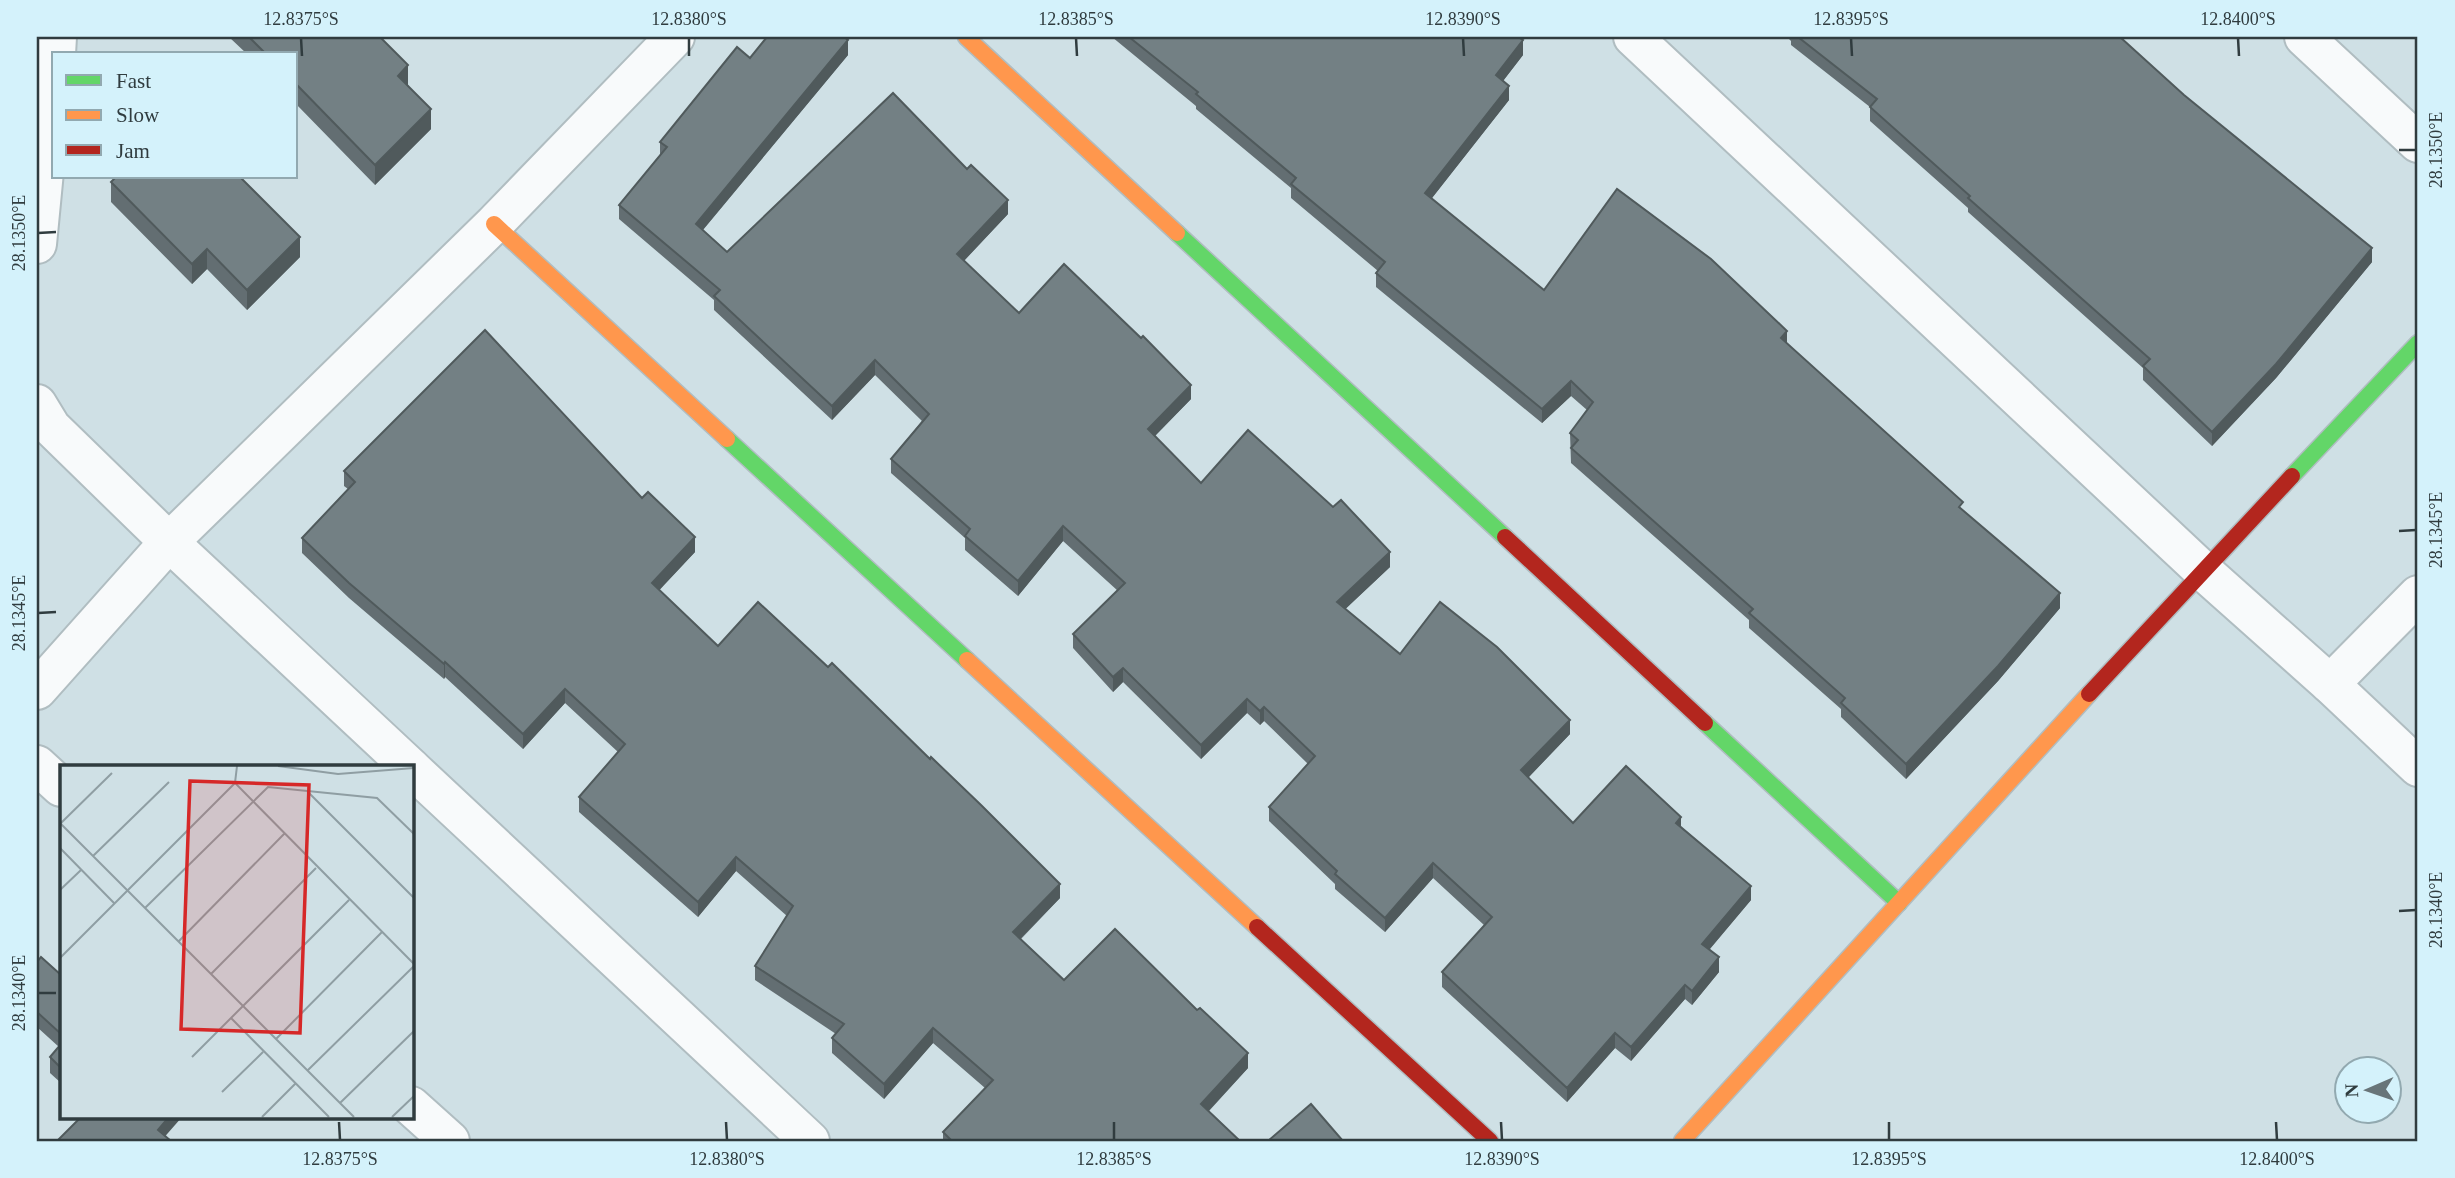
<svg xmlns="http://www.w3.org/2000/svg" width="2455" height="1178" viewBox="0 0 2455 1178" font-family="Georgia,serif">
<style>
.lines{fill:none;stroke-linecap:round;stroke-linejoin:round}
.street-casing{stroke:#b0bdc1;stroke-width:42}
.fast-casing{stroke:#b0bdc1;stroke-width:19}
.slow-casing{stroke:#b0bdc1;stroke-width:19}
.jam-casing{stroke:#b0bdc1;stroke-width:19}
.street{stroke:#f8fafb;stroke-width:38}
.fast{stroke:#63d668;stroke-width:16}
.slow{stroke:#ff974d;stroke-width:16}
.jam{stroke:#b3261e;stroke-width:16}
.wall{fill:#636e72}
.shaded-wall{fill:#505a5c}
.building{fill:#738084;stroke:#505a5c;stroke-width:2}
.ticks{fill:none;stroke:#303c3f;stroke-width:2.5}
.inset-road{fill:none;stroke:#8f9ea3;stroke-width:2}
.view{fill:#d62828;fill-opacity:0.15;stroke:#d62828;stroke-width:3.5}
.inset-edge{fill:none;stroke:#303c3f;stroke-width:3.5}
.neatline{fill:none;stroke:#303c3f;stroke-width:2.5}
.ticks-label{font-size:18px;text-anchor:middle;fill:#303c3f}
</style>
<rect width="100%" height="100%" fill="#cfe0e5"/>
<g class="lines">
<g class="street-casing">
<g id="street">
<path d="M 1633,37 L 2202,570 L 2330,684 L 2418,767"/>
<path d="M 2304,37 L 2418,143"/>
<path d="M 56,54 L 57,37"/>
<path d="M 37,244 L 54,68"/>
<path d="M 37,404 L 51,427 L 169,542 L 410,767"/>
<path d="M 2330,684 L 2418,595"/>
<path d="M 37,690 L 169,542 L 494,224 L 675,37"/>
<path d="M 37,765 L 61,787"/>
<path d="M 411,768 L 810,1141"/>
<path d="M 411,1106 L 450,1141"/>
</g>
</g>
<g class="fast-casing">
<g id="fast">
<path d="M 1177,233 L 1505,537"/>
<path d="M 727,439 L 967,660"/>
<path d="M 2292,476 L 2418,343"/>
<path d="M 1705,723 L 1899,903"/>
</g>
</g>
<g class="slow-casing">
<g id="slow">
<path d="M 966,37 L 1177,233"/>
<path d="M 494,224 L 727,439"/>
<path d="M 967,660 L 1257,927"/>
<path d="M 1682,1141 L 2089,694"/>
</g>
</g>
<g class="jam-casing">
<g id="jam">
<path d="M 1505,537 L 1705,723"/>
<path d="M 2089,694 L 2292,476"/>
<path d="M 1257,927 L 1490,1141"/>
</g>
</g>
<use href="#street" class="street"/>
<use href="#fast" class="fast"/>
<use href="#slow" class="slow"/>
<use href="#jam" class="jam"/>
</g>
<g class="wall">
<path d="M 229,37 L 380,37 L 408,85 L 431,129 L 375,185 L 296,104 L 296,54 L 247,54 Z"/>
<path d="M 1112,37 L 1518,37 L 1523,55 L 1503,81 L 1509,100 L 1431,199 L 1544,290 L 1787,344 L 1963,510 L 2060,608 L 1998,681 L 1906,779 L 1841,717 L 1841,709 L 1749,628 L 1749,620 L 1571,463 L 1570,433 L 1587,410 L 1571,396 L 1542,423 L 1376,287 L 1376,273 L 1378,271 L 1291,198 L 1291,188 L 1196,109 L 1196,106 Z"/>
<path d="M 1787,37 L 2120,37 L 2184,95 L 2372,262 L 2276,378 L 2212,446 L 2143,380 L 2143,368 L 1968,212 L 1968,208 L 1870,121 L 1870,107 L 1791,45 L 1791,41 Z"/>
<path d="M 848,55 L 703,230 L 727,252 L 1008,214 L 964,261 L 1019,313 L 1191,399 L 1155,436 L 1201,483 L 1390,567 L 1345,609 L 1400,654 L 1570,734 L 1528,778 L 1573,823 L 1681,827 L 1751,900 L 1710,949 L 1719,972 L 1692,1005 L 1685,999 L 1631,1061 L 1615,1048 L 1567,1102 L 1442,987 L 1442,972 L 1484,925 L 1433,878 L 1385,932 L 1335,889 L 1335,884 L 1269,821 L 1269,807 L 1308,764 L 1264,721 L 1260,725 L 1247,713 L 1201,759 L 1123,682 L 1113,692 L 1073,648 L 1073,634 L 1118,591 L 1063,541 L 1018,596 L 965,550 L 965,538 L 891,473 L 891,459 L 922,421 L 875,375 L 832,420 L 714,310 L 714,300 L 619,219 L 619,205 L 660,155 L 660,142 L 750,58 Z"/>
<path d="M 114,177 L 240,177 L 300,257 L 247,310 L 207,269 L 192,284 L 111,202 L 111,182 L 115,178 Z"/>
<path d="M 344,471 L 642,498 L 695,552 L 659,590 L 718,646 L 1060,898 L 1021,939 L 1064,980 L 1248,1068 L 1209,1111 L 1240,1141 L 943,1141 L 943,1132 L 985,1088 L 933,1043 L 884,1099 L 832,1053 L 832,1038 L 836,1034 L 755,980 L 755,966 L 787,916 L 736,871 L 698,917 L 579,812 L 579,797 L 618,752 L 565,703 L 523,749 L 445,677 L 444,679 L 349,598 L 302,553 L 302,538 L 348,489 L 344,486 Z"/>
<path d="M 37,962 L 61,975 L 61,1083 L 50,1073 L 50,1057 L 59,1047 L 37,1027 Z"/>
</g>
<g class="shaded-wall">
<path d="M 848,40 L 848,55 L 696,238 L 696,224 Z"/>
<path d="M 1523,40 L 1523,55 L 1496,90 L 1496,75 Z"/>
<path d="M 408,65 L 408,85 L 398,96 L 398,76 Z"/>
<path d="M 1509,86 L 1509,100 L 1425,207 L 1425,193 Z"/>
<path d="M 431,109 L 431,129 L 375,185 L 375,165 Z"/>
<path d="M 1008,200 L 1008,214 L 957,268 L 957,254 Z"/>
<path d="M 300,237 L 300,257 L 247,310 L 247,290 Z"/>
<path d="M 2372,248 L 2372,262 L 2276,378 L 2212,446 L 2212,432 Z"/>
<path d="M 207,249 L 207,269 L 192,284 L 192,264 Z"/>
<path d="M 1787,331 L 1787,345 L 1781,338 Z"/>
<path d="M 875,360 L 875,375 L 832,420 L 832,406 Z"/>
<path d="M 1571,381 L 1571,396 L 1542,423 L 1542,409 Z"/>
<path d="M 1191,385 L 1191,399 L 1148,443 L 1148,429 Z"/>
<path d="M 1063,526 L 1063,541 L 1018,596 L 1018,581 Z"/>
<path d="M 695,537 L 695,552 L 652,598 L 652,583 Z"/>
<path d="M 1390,552 L 1390,567 L 1337,617 L 1337,602 Z"/>
<path d="M 2060,593 L 2060,608 L 1998,681 L 1906,779 L 1906,764 Z"/>
<path d="M 445,662 L 445,677 L 444,679 L 444,664 Z"/>
<path d="M 1123,668 L 1123,682 L 1113,692 L 1113,677 Z"/>
<path d="M 565,689 L 565,703 L 523,749 L 523,734 Z"/>
<path d="M 1247,699 L 1247,713 L 1201,759 L 1201,745 Z"/>
<path d="M 1264,707 L 1264,721 L 1260,725 L 1260,711 Z"/>
<path d="M 1570,720 L 1570,734 L 1521,785 L 1521,770 Z"/>
<path d="M 1681,817 L 1681,832 L 1676,823 Z"/>
<path d="M 736,857 L 736,871 L 698,917 L 698,902 Z"/>
<path d="M 1433,863 L 1433,878 L 1385,932 L 1385,918 Z"/>
<path d="M 1060,884 L 1060,898 L 1013,946 L 1013,932 Z"/>
<path d="M 1751,886 L 1751,900 L 1702,958 L 1702,944 Z"/>
<path d="M 1719,957 L 1719,972 L 1692,1005 L 1692,991 Z"/>
<path d="M 1685,985 L 1685,999 L 1631,1061 L 1631,1047 Z"/>
<path d="M 933,1028 L 933,1043 L 884,1099 L 884,1084 Z"/>
<path d="M 1615,1033 L 1615,1048 L 1567,1102 L 1567,1088 Z"/>
<path d="M 1248,1053 L 1248,1068 L 1201,1119 L 1201,1104 Z"/>
<path d="M 169,1117 L 182,1117 L 161,1141 L 158,1130 Z"/>
</g>
<g class="building">
<path d="M 249,37 L 380,37 L 408,65 L 398,76 L 431,109 L 375,165 L 296,84 L 296,54 L 266,54 Z"/>
<path d="M 767,37 L 844,37 L 848,40 L 696,224 L 727,252 L 893,93 L 967,169 L 971,165 L 1008,200 L 957,254 L 1019,313 L 1064,264 L 1141,338 L 1143,336 L 1191,385 L 1148,429 L 1201,483 L 1248,430 L 1333,507 L 1341,500 L 1390,552 L 1337,602 L 1400,654 L 1440,602 L 1497,647 L 1570,720 L 1521,770 L 1573,823 L 1626,766 L 1681,817 L 1676,823 L 1751,886 L 1702,944 L 1719,957 L 1692,991 L 1685,985 L 1631,1047 L 1615,1033 L 1567,1088 L 1442,972 L 1492,917 L 1433,863 L 1385,918 L 1335,874 L 1337,871 L 1269,807 L 1315,756 L 1264,707 L 1260,711 L 1247,699 L 1201,745 L 1123,668 L 1113,677 L 1073,634 L 1125,583 L 1063,526 L 1018,581 L 965,536 L 970,529 L 891,459 L 929,414 L 875,360 L 832,406 L 714,296 L 720,290 L 619,205 L 667,147 L 660,142 L 737,47 L 750,58 Z"/>
<path d="M 1129,37 L 1518,37 L 1523,40 L 1496,75 L 1509,86 L 1425,193 L 1544,290 L 1617,189 L 1711,259 L 1787,331 L 1781,338 L 1963,502 L 1959,507 L 2060,593 L 1998,666 L 1906,764 L 1841,703 L 1845,698 L 1749,613 L 1753,609 L 1571,448 L 1578,440 L 1570,433 L 1593,402 L 1571,381 L 1542,409 L 1376,273 L 1385,262 L 1291,184 L 1296,178 L 1196,94 L 1198,92 Z"/>
<path d="M 1798,37 L 2120,37 L 2184,95 L 2372,248 L 2276,364 L 2212,432 L 2143,366 L 2150,359 L 1968,198 L 1970,196 L 1870,107 L 1877,99 Z"/>
<path d="M 116,177 L 240,177 L 300,237 L 247,290 L 207,249 L 192,264 L 111,182 Z"/>
<path d="M 485,330 L 642,498 L 648,492 L 695,537 L 652,583 L 718,646 L 758,602 L 828,667 L 832,663 L 930,759 L 931,757 L 981,805 L 1060,884 L 1013,932 L 1064,980 L 1115,929 L 1197,1010 L 1200,1008 L 1248,1053 L 1201,1104 L 1240,1141 L 952,1141 L 943,1132 L 993,1080 L 933,1028 L 884,1084 L 832,1038 L 844,1024 L 755,966 L 793,906 L 736,857 L 698,902 L 579,797 L 625,744 L 565,689 L 523,734 L 445,662 L 444,664 L 349,583 L 302,538 L 355,482 L 344,471 Z"/>
<path d="M 41,957 L 61,975 L 61,1034 L 37,1012 L 37,962 Z"/>
<path d="M 61,1044 L 61,1068 L 50,1057 Z"/>
<path d="M 1311,1104 L 1343,1141 L 1268,1141 Z"/>
<path d="M 81,1117 L 169,1117 L 158,1130 L 171,1141 L 57,1141 Z"/>
</g>
<path class="ticks" d="M 301,38 L 302,56M 689,38 L 689,56M 1076,38 L 1077,56M 1463,38 L 1464,56M 1851,38 L 1852,56M 2238,38 L 2239,56M 2399,150 L 2416,150M 38,233 L 56,232M 2399,531 L 2416,530M 38,613 L 56,612M 2399,911 L 2416,910M 38,993 L 56,993M 339,1122 L 340,1140M 726,1122 L 727,1140M 1114,1122 L 1114,1140M 1501,1122 L 1502,1140M 1889,1122 L 1889,1140M 2276,1122 L 2277,1140"/>
<g transform="translate(60 765)">
<rect width="354" height="354" fill="#cfe0e5"/>
<path class="inset-road" d="M 177,1 L 175,18 L 354,199M 218,1 L 278,9 L 354,3M 247,26 L 354,133M 0,58 L 294,352M 1,58 L 52,8M 0,83 L 54,138M 33,91 L 109,17M 0,125 L 21,105M 85,143 L 208,22 L 317,33 L 354,69M 118,177 L 224,69M 0,193 L 175,18M 151,209 L 256,103M 171,253 L 269,352M 216,274 L 322,167M 132,292 L 289,135M 247,306 L 354,201M 162,327 L 203,287M 280,338 L 354,266M 202,352 L 235,319M 332,352 L 354,331"/>
<path class="view" d="M 130,16 L 249,20 L 240,268 L 121,264 Z"/>
<rect width="354" height="354" class="inset-edge"/>
</g>
<rect width="2455" height="1178" fill="none" stroke="#d4f2fb" stroke-width="77"/>
<rect x="52" y="52" width="245" height="126" fill="#d4f2fb" stroke="#92a9b0" stroke-width="2"/>
<rect x="66" y="75" width="35" height="10" fill="#63d668" stroke="#92a9b0" stroke-width="2"/>
<text x="116" y="88" font-size="21" fill="#303c3f">Fast</text>
<rect x="66" y="110" width="35" height="10" fill="#ff974d" stroke="#92a9b0" stroke-width="2"/>
<text x="116" y="122" font-size="21" fill="#303c3f">Slow</text>
<rect x="66" y="145" width="35" height="10" fill="#b3261e" stroke="#92a9b0" stroke-width="2"/>
<text x="116" y="158" font-size="21" fill="#303c3f">Jam</text>
<g transform="translate(2368 1090) rotate(268)"><circle r="33" fill="#d4f2fb" stroke="#92a9b0" stroke-width="2"/>
<path d="M0-5L12 26L0 18L-12 26Z" fill="#687579"/>
<text y="-10" font-size="19" font-weight="bold" text-anchor="middle" fill="#303c3f">N</text>
</g>
<rect x="38" y="38" width="2378" height="1102" class="neatline"/>
<g class="ticks-label">
<text x="301" y="25">12.8375°S</text>
<text x="689" y="25">12.8380°S</text>
<text x="1076" y="25">12.8385°S</text>
<text x="1463" y="25">12.8390°S</text>
<text x="1851" y="25">12.8395°S</text>
<text x="2238" y="25">12.8400°S</text>
<text transform="translate(2436 150) rotate(-90)" y="6">28.1350°E</text>
<text transform="translate(19 233) rotate(-90)" y="6">28.1350°E</text>
<text transform="translate(2436 530) rotate(-90)" y="6">28.1345°E</text>
<text transform="translate(19 613) rotate(-90)" y="6">28.1345°E</text>
<text transform="translate(2436 910) rotate(-90)" y="6">28.1340°E</text>
<text transform="translate(19 993) rotate(-90)" y="6">28.1340°E</text>
<text x="340" y="1165">12.8375°S</text>
<text x="727" y="1165">12.8380°S</text>
<text x="1114" y="1165">12.8385°S</text>
<text x="1502" y="1165">12.8390°S</text>
<text x="1889" y="1165">12.8395°S</text>
<text x="2277" y="1165">12.8400°S</text>
</g>
</svg>
